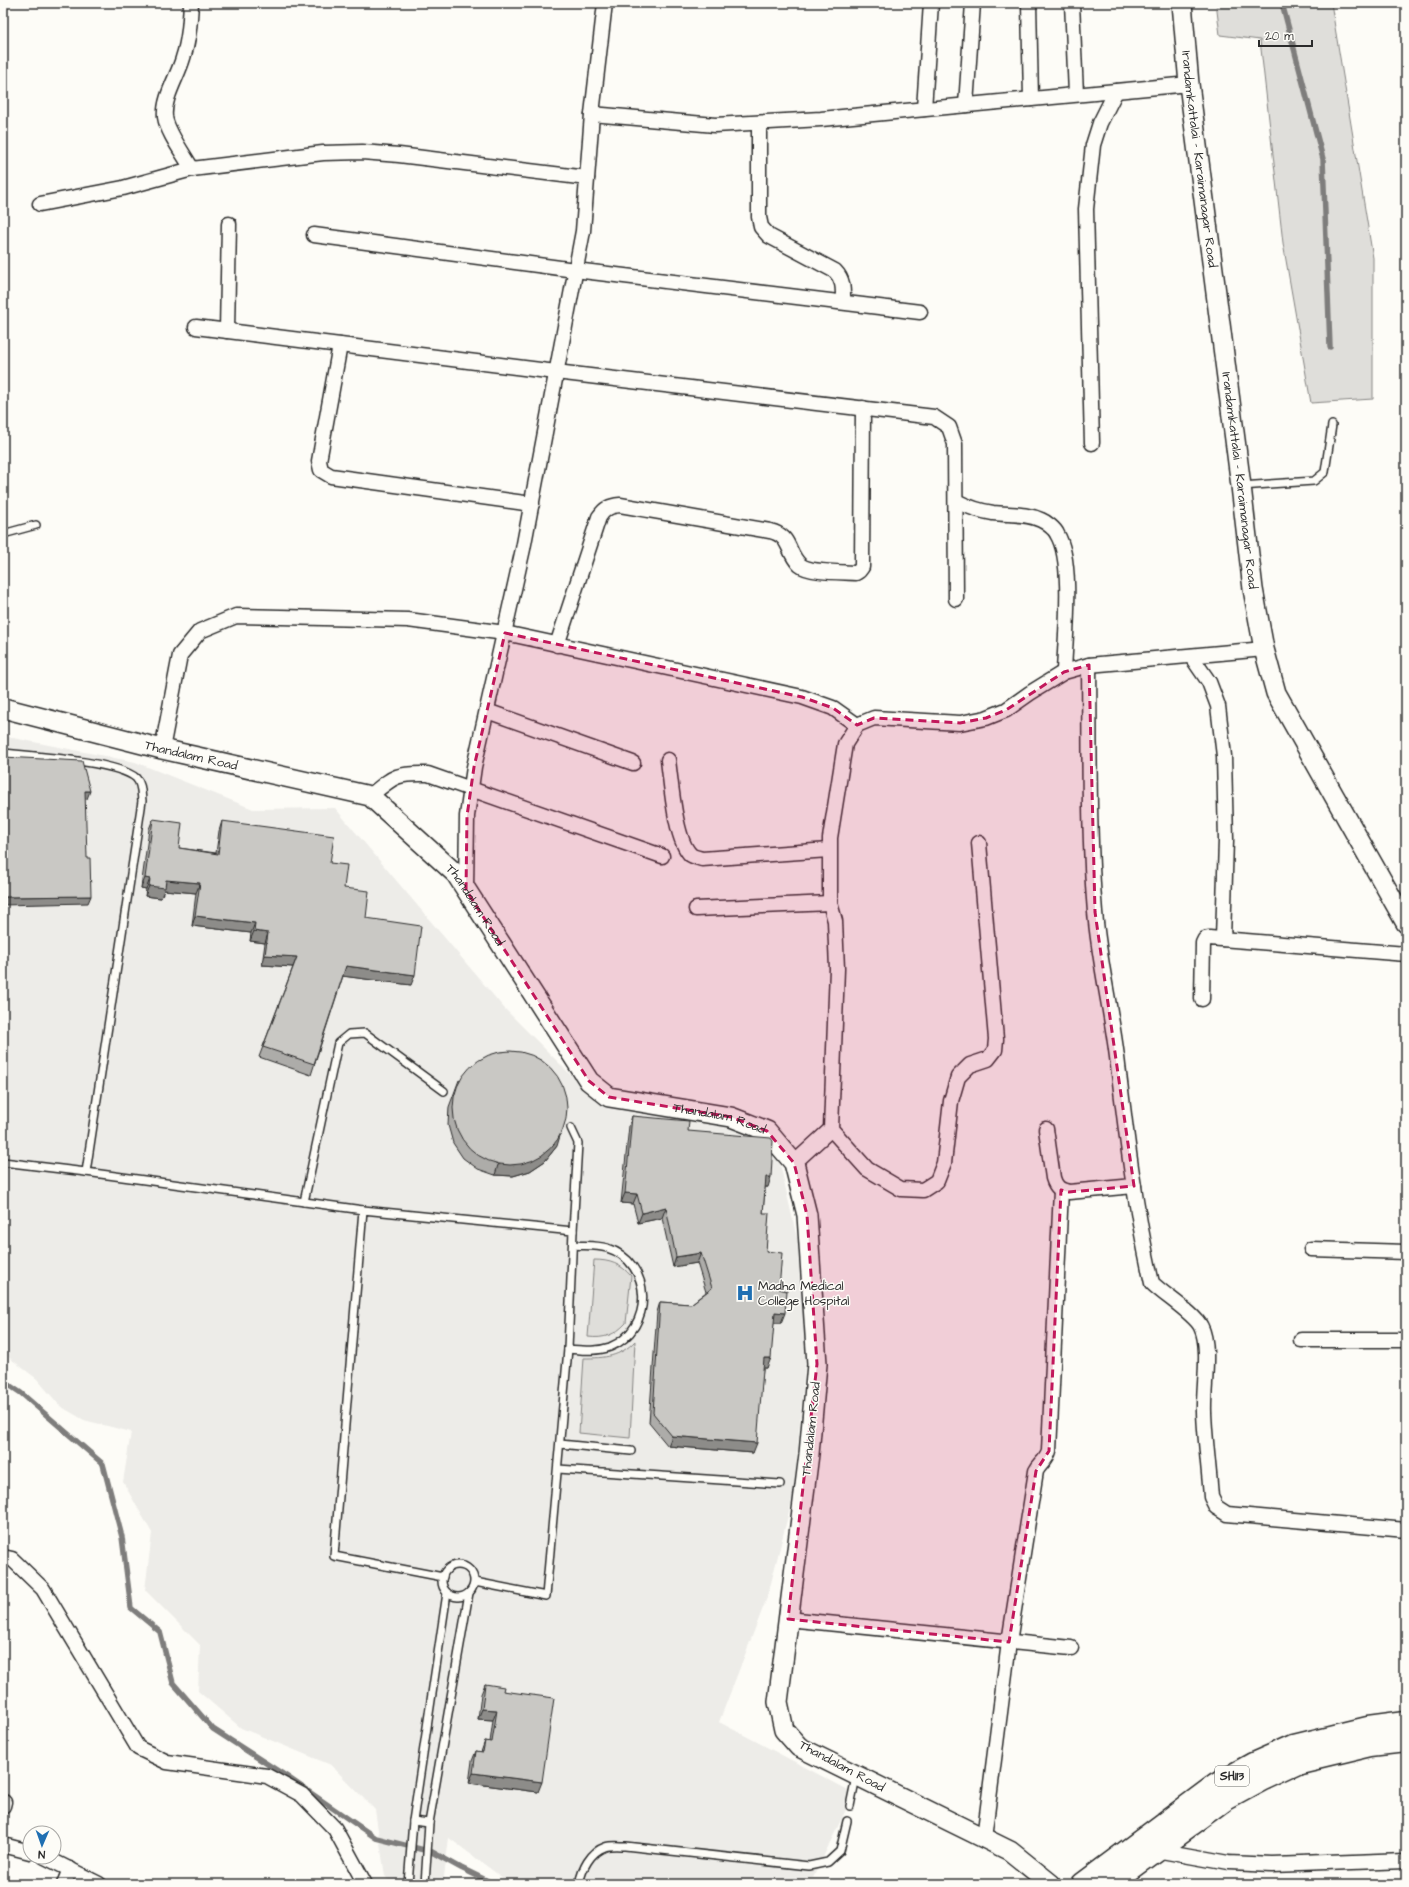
<svg xmlns="http://www.w3.org/2000/svg" width="1409" height="1887" viewBox="0 0 1409 1887" font-family="'Architects Daughter',sans-serif">
<style>
.built{fill:#edece8}
.green{fill:#dfdeda;stroke:#858482}
.lines{fill:none;stroke-linecap:round;stroke-linejoin:round}
.stream{stroke:#7e7d7b;stroke-width:5.5}
.lane-casing{stroke:#2b2b2b;stroke-width:10}
.street-casing{stroke:#2b2b2b;stroke-width:17}
.secondary-casing{stroke:#2b2b2b;stroke-width:22}
.primary-casing{stroke:#2b2b2b;stroke-width:25}
.lane{stroke:#fdfcf7;stroke-width:7}
.street{stroke:#fdfcf7;stroke-width:14}
.secondary{stroke:#fdfcf7;stroke-width:19}
.primary{stroke:#fdfcf7;stroke-width:22}
.wall{fill:#adaca9;stroke:#2b2b2b}
.shaded-wall{fill:#8d8c89;stroke:#2b2b2b}
.building{fill:#c9c8c4;stroke:#2b2b2b}
.marked{fill:#c2185b;fill-opacity:0.2;stroke:#c2185b;stroke-width:3;stroke-dasharray:8 5;stroke-linejoin:round}
.labels{text-anchor:middle;dominant-baseline:central;stroke-width:3;stroke-linejoin:round;paint-order:stroke}
.shield{fill:#fdfcf7;stroke:#6a6a68;stroke-width:1}
.shield-label{font-size:12px;font-weight:bold;fill:#2b2b2b}
.street-label{font-size:13px;fill:#2b2b2b;stroke:#fdfcf7}
.poi-label{font-size:13px;fill:#2b2b2b;stroke:#fdfcf7;text-anchor:start}
</style>
<rect width="100%" height="100%" fill="#fdfcf7"/>
<filter id="ink" filterUnits="userSpaceOnUse"><feTurbulence type="fractalNoise" baseFrequency=".025" numOctaves="2"/><feDisplacementMap in="SourceGraphic" scale="8" xChannelSelector="R" yChannelSelector="G"/><feConvolveMatrix kernelMatrix="1 2 1 2 8 2 1 2 1" color-interpolation-filters="sRGB"/></filter>
<g filter="url(#ink)">
<path class="built" d="M 3,736 L 135,762 L 253,809 L 335,808 L 504,1008 L 598,1102 L 724,1123 L 776,1146 L 799,1247 L 806,1352 L 794,1492 L 768,1595 L 719,1722 L 854,1793 L 813,1878 L 719,1884 L 537,1884 L 508,1882 L 449,1838 L 443,1884 L 391,1884 L 385,1876 L 375,1810 L 331,1765 L 241,1728 L 198,1691 L 200,1645 L 145,1590 L 152,1533 L 123,1482 L 131,1432 L 84,1420 L 60,1406 L 37,1379 L 3,1353 Z"/>
<g class="green">
<path d="M 1216,3 L 1331,3 L 1373,258 L 1373,399 L 1311,403 L 1283,243 L 1260,40 L 1220,35 Z"/>
<path d="M 594,1260 C 610,1260 621,1264 631,1276 L 626,1323 C 615,1335 604,1339 588,1337 Z"/>
<path d="M 635,1341 L 630,1438 L 579,1433 L 584,1358 C 605,1358 620,1357 635,1341 Z"/>
</g>
<g class="lines">
<g class="stream">
<path d="M 1282,3 L 1323,159 L 1330,347"/>
<path d="M 3,1381 L 21,1393 L 103,1464 L 122,1537 L 131,1608 L 160,1632 L 173,1683 L 213,1729 L 286,1776 L 376,1838 L 432,1852 L 461,1868 L 494,1884"/>
</g>
<g class="lane-casing">
<g id="lane">
<path d="M 1241,486 L 1314,481 L 1325,472 L 1332,425"/>
<path d="M 3,534 L 36,525"/>
<path d="M 3,753 C 31,756 117,761 136,778 C 142,784 141,793 142,801 L 86,1172 L 363,1210"/>
<path d="M 571,1128 L 578,1143 L 573,1231"/>
<path d="M 3,1162 L 86,1172"/>
<path d="M 304,1202 L 338,1043 L 349,1034 L 365,1033 L 444,1091"/>
<path d="M 568,1349 C 582,1350 596,1352 610,1347 C 655,1329 653,1262 607,1248 C 596,1245 584,1246 573,1245"/>
<path d="M 560,1444 L 631,1451"/>
<path d="M 558,1469 L 780,1484"/>
<circle cx="458" cy="1581" r="16"/>
<path d="M 443,1577 L 334,1556 L 363,1210 L 573,1231 L 568,1349 L 546,1596 L 475,1582"/>
<path d="M 850,1806 L 856,1777"/>
<path d="M 413,1821 L 429,1823"/>
<path d="M 408,1884 L 413,1821 L 447,1593"/>
<path d="M 425,1884 L 429,1823 L 469,1593"/>
<path d="M 579,1884 C 582,1869 590,1852 605,1847 C 611,1845 619,1846 625,1846 L 809,1866 L 828,1862 L 840,1851 L 847,1821"/>
</g>
</g>
<g class="street-casing">
<g id="street">
<path d="M 191,3 C 190,21 189,40 183,58 C 178,76 163,98 165,117 C 167,132 185,156 192,169"/>
<path d="M 1029,3 L 1031,99"/>
<path d="M 1072,3 L 1076,94"/>
<path d="M 966,105 L 973,3"/>
<path d="M 924,109 L 931,3"/>
<path d="M 592,114 L 715,125 L 821,119 L 1189,84"/>
<path d="M 759,123 L 759,217 L 761,227 L 769,236 L 835,271 C 844,280 843,290 843,302"/>
<path d="M 40,204 L 123,188 L 192,169 L 323,153 L 362,152 L 399,155 L 587,178"/>
<path d="M 314,235 L 575,270 L 920,312"/>
<path d="M 196,327 L 556,372 L 934,417 L 949,427 L 955,444 L 956,599"/>
<path d="M 227,331 L 229,224"/>
<path d="M 340,345 L 319,461 L 321,470 L 331,476 L 532,504"/>
<path d="M 1092,443 L 1086,209 L 1093,145 L 1100,123 L 1116,91"/>
<path d="M 956,501 C 968,507 980,511 993,513 C 1010,515 1026,513 1041,520 C 1046,522 1055,529 1057,534 C 1074,561 1065,639 1064,672"/>
<path d="M 557,645 L 599,517 C 605,508 610,506 620,505 L 770,531 C 792,536 786,552 800,565 C 809,573 843,572 856,573 L 859,571 L 862,567 L 863,408"/>
<path d="M 1191,656 L 1209,682 L 1218,706 L 1224,756 L 1226,840 L 1223,939"/>
<path d="M 1089,665 C 1090,747 1088,830 1095,912 C 1099,961 1111,1008 1117,1057 C 1126,1133 1135,1208 1152,1283 C 1164,1295 1195,1314 1201,1327 C 1211,1347 1203,1388 1204,1412 C 1205,1440 1209,1468 1211,1497 L 1216,1507 L 1227,1514 L 1406,1530"/>
<path d="M 487,711 L 633,763"/>
<path d="M 162,749 L 180,655 L 200,631 L 236,616 L 408,620 L 505,633 L 802,697 L 833,708 L 857,725"/>
<path d="M 668,760 C 671,782 675,841 691,855 C 694,857 699,858 702,859 L 829,850"/>
<path d="M 370,796 C 394,776 396,773 428,774 L 662,856"/>
<path d="M 466,890 L 467,816 L 474,767 L 523,549 L 583,231 L 592,114 L 605,3"/>
<path d="M 830,903 L 830,838 L 845,744 L 857,725 L 874,718 L 960,723 L 986,718 L 1006,710 L 1030,693 L 1064,672 L 1089,665 L 1264,649"/>
<path d="M 696,909 L 830,903 L 835,921 L 837,969 L 831,1129 L 867,1169 L 901,1189 L 923,1190 L 937,1181 L 944,1163 L 951,1101 L 958,1077 L 970,1065 L 988,1059 L 995,1050 L 996,1039 L 979,843"/>
<path d="M 1202,999 L 1203,943 L 1205,939 L 1209,938 L 1406,954"/>
<path d="M 1046,1129 L 1053,1178 C 1056,1188 1060,1190 1069,1192 L 1134,1186"/>
<path d="M 794,1163 L 831,1129"/>
<path d="M 1311,1249 L 1406,1252"/>
<path d="M 1301,1340 L 1406,1340"/>
<path d="M 3,1557 L 12,1559 L 43,1589 L 138,1748 L 167,1762 L 267,1776 L 302,1795 L 335,1829 L 365,1884"/>
<path d="M 788,1619 L 1071,1648"/>
<path d="M 3,1806 L 4,1802"/>
<path d="M 984,1838 L 1009,1642 L 1036,1471 C 1040,1463 1047,1460 1049,1451 L 1061,1190"/>
<path d="M 3,1845 L 30,1852"/>
<path d="M 1156,1850 L 1228,1863 L 1272,1865 L 1406,1860"/>
<path d="M 45,1857 L 99,1884"/>
<path d="M 64,1884 L 70,1869"/>
</g>
</g>
<g class="secondary-casing">
<g id="secondary">
<path id="s1" d="M 1182,3 L 1189,84 L 1241,486 L 1253,589 L 1264,649 L 1276,693 L 1406,923"/>
<path id="s2" d="M 3,708 L 162,749 L 370,796 L 456,874 L 589,1081 L 609,1097 L 731,1117 L 767,1131 L 794,1163 L 807,1215 L 817,1364 L 809,1454 L 778,1702 L 784,1730 L 799,1747 L 1010,1851 L 1051,1884"/>
</g>
</g>
<g class="primary-casing">
<g id="primary">
<path d="M 1083,1884 L 1217,1784 L 1253,1764 L 1294,1746 L 1368,1728 L 1406,1723"/>
<path d="M 1110,1884 L 1226,1799 L 1261,1780 L 1300,1762 L 1371,1745 L 1406,1741"/>
</g>
</g>
<use href="#lane" class="lane"/>
<use href="#street" class="street"/>
<use href="#secondary" class="secondary"/>
<use href="#primary" class="primary"/>
</g>
<g class="wall">
<path d="M 153,819 L 179,848 L 216,853 L 219,831 L 222,821 L 330,863 L 344,888 L 366,918 L 411,985 L 343,976 L 311,1075 L 259,1057 L 293,967 L 262,965 L 265,943 L 250,941 L 251,933 L 192,926 L 196,893 L 164,890 L 161,898 L 145,896 L 146,889 L 141,888 L 149,829 Z"/>
<path d="M 459,1080 L 557,1146 L 545,1161 L 530,1171 L 513,1176 L 495,1175 L 478,1169 L 463,1158 L 453,1143 L 448,1125 L 449,1107 Z"/>
<path d="M 632,1116 L 688,1131 L 768,1187 L 765,1187 L 763,1213 L 766,1251 L 779,1289 L 781,1323 L 774,1323 L 767,1368 L 763,1368 L 753,1453 L 668,1446 L 649,1423 L 657,1312 L 660,1302 L 691,1304 L 706,1292 L 697,1263 L 673,1267 L 662,1218 L 638,1223 L 633,1204 L 621,1203 L 629,1126 Z"/>
<path d="M 485,1684 L 503,1691 L 538,1792 L 469,1783 L 472,1761 L 476,1751 L 481,1752 L 485,1741 L 490,1742 L 493,1720 L 478,1719 L 481,1694 Z"/>
</g>
<g class="shaded-wall">
<path d="M 85,791 L 90,791 L 87,799 L 82,799 Z"/>
<path d="M 145,878 L 150,879 L 146,889 L 141,888 Z"/>
<path d="M 166,880 L 200,883 L 196,893 L 164,890 L 161,898 L 145,896 L 149,886 Z"/>
<path d="M 91,896 L 88,903 L 3,905 L 3,897 Z"/>
<path d="M 195,916 L 255,923 L 251,933 L 192,926 Z"/>
<path d="M 254,931 L 268,933 L 265,943 L 250,941 Z"/>
<path d="M 265,955 L 297,957 L 293,967 L 262,965 Z"/>
<path d="M 346,966 L 415,975 L 411,985 L 342,976 Z"/>
<path d="M 560,1136 L 557,1146 L 545,1161 L 530,1171 L 513,1176 L 495,1175 L 498,1165 Z"/>
<path d="M 766,1177 L 771,1177 L 768,1187 L 762,1187 Z"/>
<path d="M 625,1193 L 637,1194 L 633,1204 L 621,1203 Z"/>
<path d="M 666,1207 L 662,1218 L 638,1223 L 642,1213 Z"/>
<path d="M 701,1253 L 697,1263 L 673,1267 L 676,1257 Z"/>
<path d="M 775,1312 L 785,1313 L 781,1323 L 772,1323 Z"/>
<path d="M 764,1358 L 771,1358 L 767,1368 L 761,1368 Z"/>
<path d="M 672,1436 L 757,1443 L 753,1453 L 668,1446 Z"/>
<path d="M 482,1709 L 497,1710 L 493,1720 L 478,1719 Z"/>
<path d="M 473,1773 L 542,1782 L 538,1792 L 469,1783 Z"/>
</g>
<g class="building">
<path d="M 3,757 L 82,761 L 90,791 L 85,791 L 87,858 L 90,858 L 91,896 L 3,897 Z"/>
<path d="M 153,819 L 182,823 L 179,848 L 218,854 L 222,821 L 334,836 L 330,863 L 347,865 L 344,888 L 369,891 L 366,918 L 421,926 L 415,975 L 346,966 L 314,1064 L 263,1047 L 297,957 L 265,955 L 268,933 L 254,931 L 255,923 L 195,916 L 200,883 L 166,880 L 165,888 L 149,886 L 150,879 L 145,878 Z"/>
<circle cx="510" cy="1108" r="57"/>
<path d="M 632,1116 L 689,1121 L 688,1131 L 771,1138 L 773,1141 L 771,1177 L 766,1177 L 763,1213 L 769,1213 L 766,1251 L 782,1253 L 779,1289 L 787,1291 L 785,1313 L 775,1312 L 771,1358 L 764,1358 L 757,1443 L 672,1436 L 653,1413 L 660,1302 L 691,1304 L 712,1288 L 701,1253 L 676,1257 L 666,1207 L 642,1213 L 637,1194 L 625,1193 Z"/>
<path d="M 485,1684 L 504,1687 L 503,1691 L 554,1698 L 542,1782 L 473,1773 L 476,1751 L 483,1752 L 485,1741 L 492,1742 L 497,1710 L 482,1709 Z"/>
</g>
</g>
<path class="marked" d="M 505,633 L 802,697 L 833,708 L 857,725 L 874,718 L 960,723 L 986,718 L 1006,710 L 1064,672 L 1089,665 L 1095,912 L 1134,1186 L 1069,1192 L 1061,1190 L 1049,1451 L 1036,1471 L 1009,1642 L 788,1619 L 817,1364 L 807,1215 L 794,1163 L 767,1131 L 731,1117 L 609,1097 L 589,1081 L 466,890 L 467,816 L 474,767 Z"/>
<defs>
<g id="hospital-bare" transform="scale(1.38)"><path d="M-5-5h3v3.5h4V-5h3V5h-3V1.5h-4V5h-3Z" fill="#1f6fb2" stroke="#fdfcf7" stroke-width="2.5" paint-order="stroke"/></g>
</defs>
<g fill-rule="evenodd">
<use href="#hospital-bare" x="745" y="1293"/>
</g>
<g class="labels">
<rect class="shield" x="1215" y="1766" width="34" height="20" rx="3"/>
<g class="shield-label">
<text x="1232" y="1776">SH113</text>
</g>
<g class="street-label">
<text stroke="none"><textPath href="#s1" startOffset="157">Irandamkattalai - Karaimanagar Road</textPath></text>
<text stroke="none"><textPath href="#s1" startOffset="481">Irandamkattalai - Karaimanagar Road</textPath></text>
<text stroke="none"><textPath href="#s2" startOffset="194">Thandalam Road</textPath></text>
<text stroke="none"><textPath href="#s2" startOffset="530">Thandalam Road</textPath></text>
<text stroke="none"><textPath href="#s2" startOffset="878">Thandalam Road</textPath></text>
<text transform="translate(811 1429) rotate(-84)">Thandalam Road</text>
<text transform="translate(842 1766) rotate(28)">Thandalam Road</text>
</g>
<g class="poi-label">
<text x="758" y="1286">Madha Medical<tspan x="758" dy="15">College Hospital</tspan></text>
</g>
</g>
<rect width="1409" height="1887" fill="none" stroke="#fdfcf7" stroke-width="16"/>
<rect x="8" y="8" width="1393" height="1871" fill="none" stroke="#2b2b2b" stroke-width="1.5" filter="url(#ink)"/>
<g transform="translate(42 1845) rotate(182)"><circle r="19" fill="#fdfcf7" stroke="#a9a8a5"/>
<path d="M0-3L7 15L0 10L-7 15Z" fill="#1f6fb2"/>
<text y="-6" font-size="11" font-weight="bold" text-anchor="middle" fill="#2b2b2b">N</text>
</g>
<path d="M1259 40v6h53v-6" fill="none" stroke="#2b2b2b" stroke-width="2"/>
<text x="1265" y="40" font-size="12" fill="#2b2b2b" stroke="#fdfcf7" stroke-width="3" paint-order="stroke">20 m</text>
</svg>
